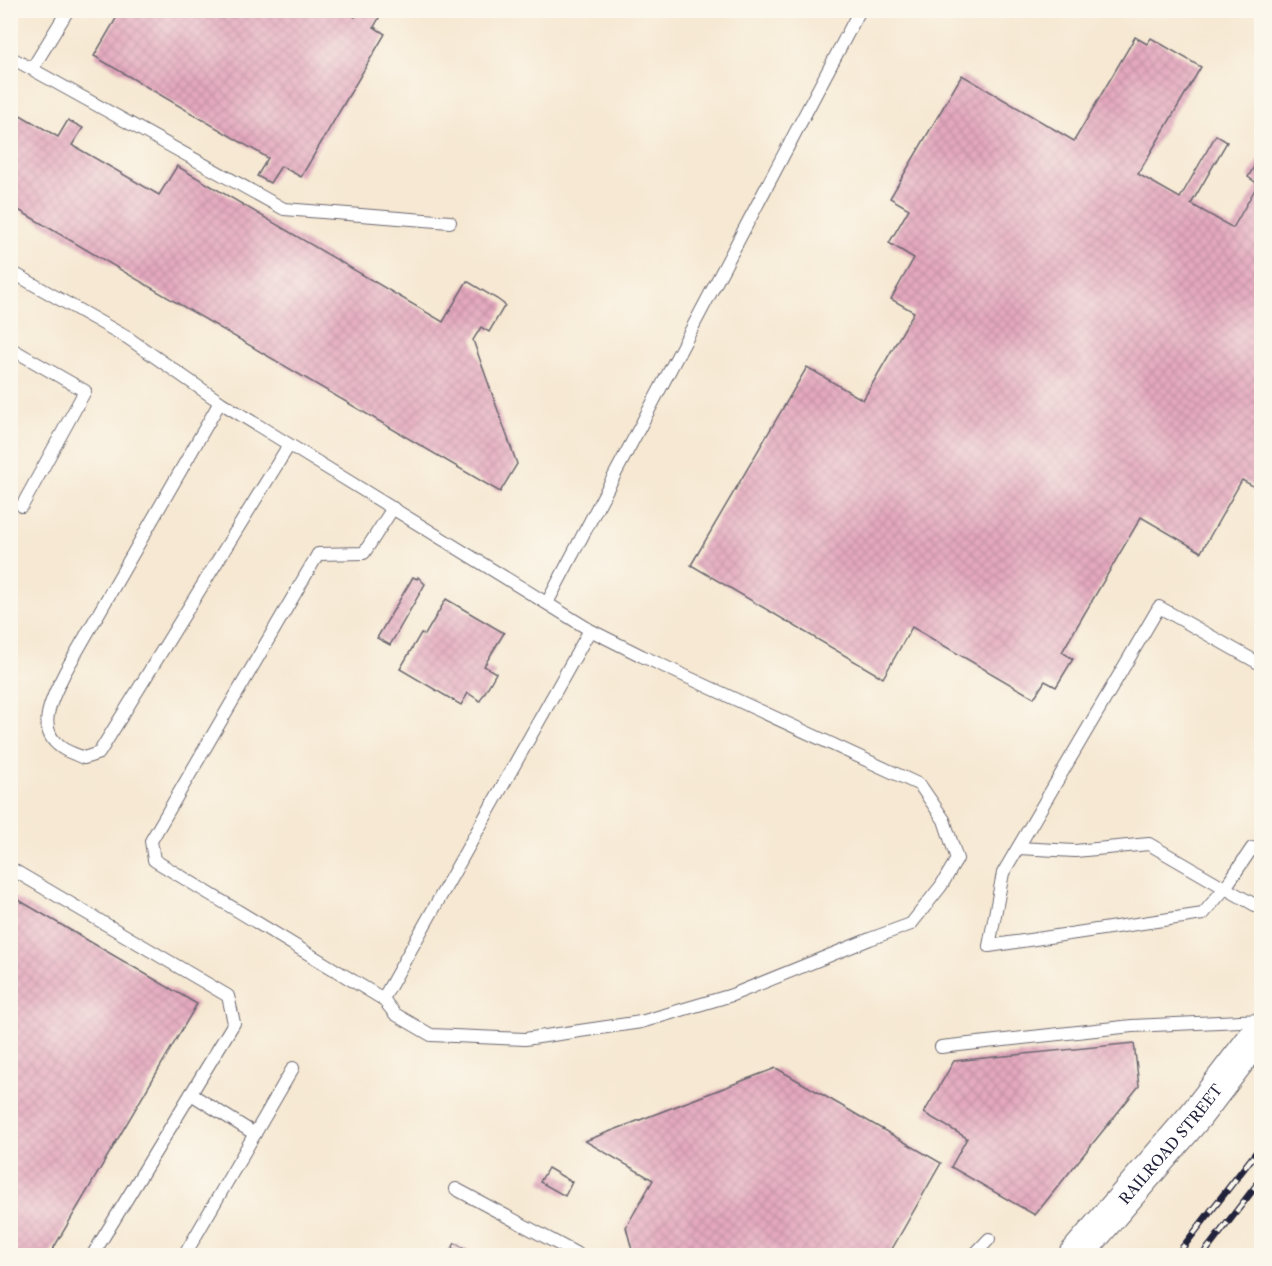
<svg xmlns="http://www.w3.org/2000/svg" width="1272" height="1266" viewBox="0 0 1272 1266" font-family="'Libre Caslon Text',serif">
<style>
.building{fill:url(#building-cross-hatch)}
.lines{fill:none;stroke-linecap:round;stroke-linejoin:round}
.lane-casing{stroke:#6c6770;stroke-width:14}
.secondary-casing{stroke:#6c6770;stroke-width:35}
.lane{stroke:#fff;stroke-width:12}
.secondary{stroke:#fff;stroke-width:33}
.rail-casing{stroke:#22223b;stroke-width:7}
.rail{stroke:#fbf7ec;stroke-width:4.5;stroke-dasharray:14;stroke-linecap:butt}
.labels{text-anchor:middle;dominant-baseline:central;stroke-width:4.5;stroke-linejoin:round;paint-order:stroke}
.street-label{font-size:15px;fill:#22223b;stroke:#fbf7ec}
</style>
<defs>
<pattern id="building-cross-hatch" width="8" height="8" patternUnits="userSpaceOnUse" patternTransform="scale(1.5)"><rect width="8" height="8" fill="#e4a8be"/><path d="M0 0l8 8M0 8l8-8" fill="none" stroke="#c390a4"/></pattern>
</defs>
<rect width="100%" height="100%" fill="#fbf7ec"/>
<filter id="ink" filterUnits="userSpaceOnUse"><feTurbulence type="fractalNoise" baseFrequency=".0167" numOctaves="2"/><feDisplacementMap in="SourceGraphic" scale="12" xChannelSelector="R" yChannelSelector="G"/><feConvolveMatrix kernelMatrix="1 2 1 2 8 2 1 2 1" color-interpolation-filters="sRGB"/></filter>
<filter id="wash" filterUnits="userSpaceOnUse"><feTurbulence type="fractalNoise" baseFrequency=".008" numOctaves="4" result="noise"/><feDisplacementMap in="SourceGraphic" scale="24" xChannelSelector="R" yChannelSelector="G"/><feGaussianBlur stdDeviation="1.35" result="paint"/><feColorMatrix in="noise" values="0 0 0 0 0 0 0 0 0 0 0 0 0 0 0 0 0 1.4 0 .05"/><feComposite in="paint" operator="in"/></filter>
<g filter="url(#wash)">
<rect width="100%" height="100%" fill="#f6e8d2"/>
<g id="blocks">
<g class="building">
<path d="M 121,10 L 344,10 L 355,17 L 359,10 L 367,10 L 379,18 L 374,27 L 385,34 L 301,177 L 281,166 L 270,183 L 257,176 L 268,158 L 94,56 Z"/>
<path d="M 1135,37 L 1147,44 L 1151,38 L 1201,67 L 1138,174 L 1180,198 L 1216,135 L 1227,142 L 1191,204 L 1233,228 L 1258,184 L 1248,177 L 1262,153 L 1262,491 L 1242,480 L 1201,552 L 1141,517 L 1062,652 L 1073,659 L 1056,687 L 1045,681 L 1034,698 L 912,627 L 883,678 L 691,565 L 807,367 L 863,400 L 914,312 L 891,299 L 914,258 L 889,243 L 909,209 L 890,198 L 962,75 L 1074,141 Z"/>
<path d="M 10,109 L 58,137 L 68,120 L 83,128 L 72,145 L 159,195 L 177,166 L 443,322 L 467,281 L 497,299 L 505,305 L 489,332 L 481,327 L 473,340 L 517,464 L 500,492 L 10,205 Z"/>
<path d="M 413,577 L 417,579 L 418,577 L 425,584 L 390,645 L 377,638 Z"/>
<path d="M 446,599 L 504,633 L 484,666 L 496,673 L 480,701 L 468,693 L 461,705 L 400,669 L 421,633 L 425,635 Z"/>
<path d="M 10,895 L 197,1004 L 49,1256 L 10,1256 Z"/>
<path d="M 1134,1043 L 1139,1086 L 1035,1215 L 951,1167 L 967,1138 L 924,1113 L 954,1061 Z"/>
<path d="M 776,1068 L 941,1163 L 888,1256 L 636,1256 L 633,1254 L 626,1227 L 653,1180 L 585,1141 Z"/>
<path d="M 548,1168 L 572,1182 L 565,1196 L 540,1182 Z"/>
<path d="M 455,1243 L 478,1256 L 448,1256 Z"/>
</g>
</g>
</g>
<g filter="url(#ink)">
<use href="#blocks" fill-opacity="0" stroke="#6c6770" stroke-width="1.5"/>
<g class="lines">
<g class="lane-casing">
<g id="lane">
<path d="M 10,57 L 284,209 L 450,222"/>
<path d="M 32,69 L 68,10"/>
<path d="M 10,271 L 128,338 L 220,402 L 590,630 L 642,656 L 920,785 L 944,820 L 957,859 L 941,886 L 911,924 L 870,939 L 732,995 L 641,1022 L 525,1039 L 431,1035 L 395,1014 L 383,999 L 590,630"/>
<path d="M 10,348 L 85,391 L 22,506"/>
<path d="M 220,402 L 65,672 C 54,695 33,729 62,748 C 68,752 77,755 84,758 L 99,753 L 289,445"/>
<path d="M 547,603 L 860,10"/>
<path d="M 1262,665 L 1159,607 L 1003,873 L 989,946 L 1203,914 L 1225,888 L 1262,909"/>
<path d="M 1018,848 L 1075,851 L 1149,844 L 1225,888 L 1252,848 L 1262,853"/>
<path d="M 10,868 L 228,996 L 234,1023 L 92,1256"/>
<path d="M 383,999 L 154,860 L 151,841 L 318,554 L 364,553 L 393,508"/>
<path d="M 941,1047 L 1132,1026 L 1262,1020"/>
<path d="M 191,1094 L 255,1134"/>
<path d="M 456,1189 L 581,1256"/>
<path d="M 184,1256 L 293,1068"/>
<path d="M 973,1256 L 989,1239"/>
</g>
</g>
<g class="secondary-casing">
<g id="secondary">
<path id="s1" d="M 1075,1256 L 1196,1115 L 1262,1029"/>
</g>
</g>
<use href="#lane" class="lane"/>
<use href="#secondary" class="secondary"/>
<g class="rail-casing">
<g id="rail">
<path d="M 1176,1256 L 1262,1145"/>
<path d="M 1202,1256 L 1262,1178"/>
</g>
</g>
<use href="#rail" class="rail"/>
</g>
</g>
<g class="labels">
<g class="street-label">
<text stroke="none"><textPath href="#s1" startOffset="147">RAILROAD STREET</textPath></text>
</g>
</g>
<rect width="1272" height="1266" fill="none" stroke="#fbf7ec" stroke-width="36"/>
</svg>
